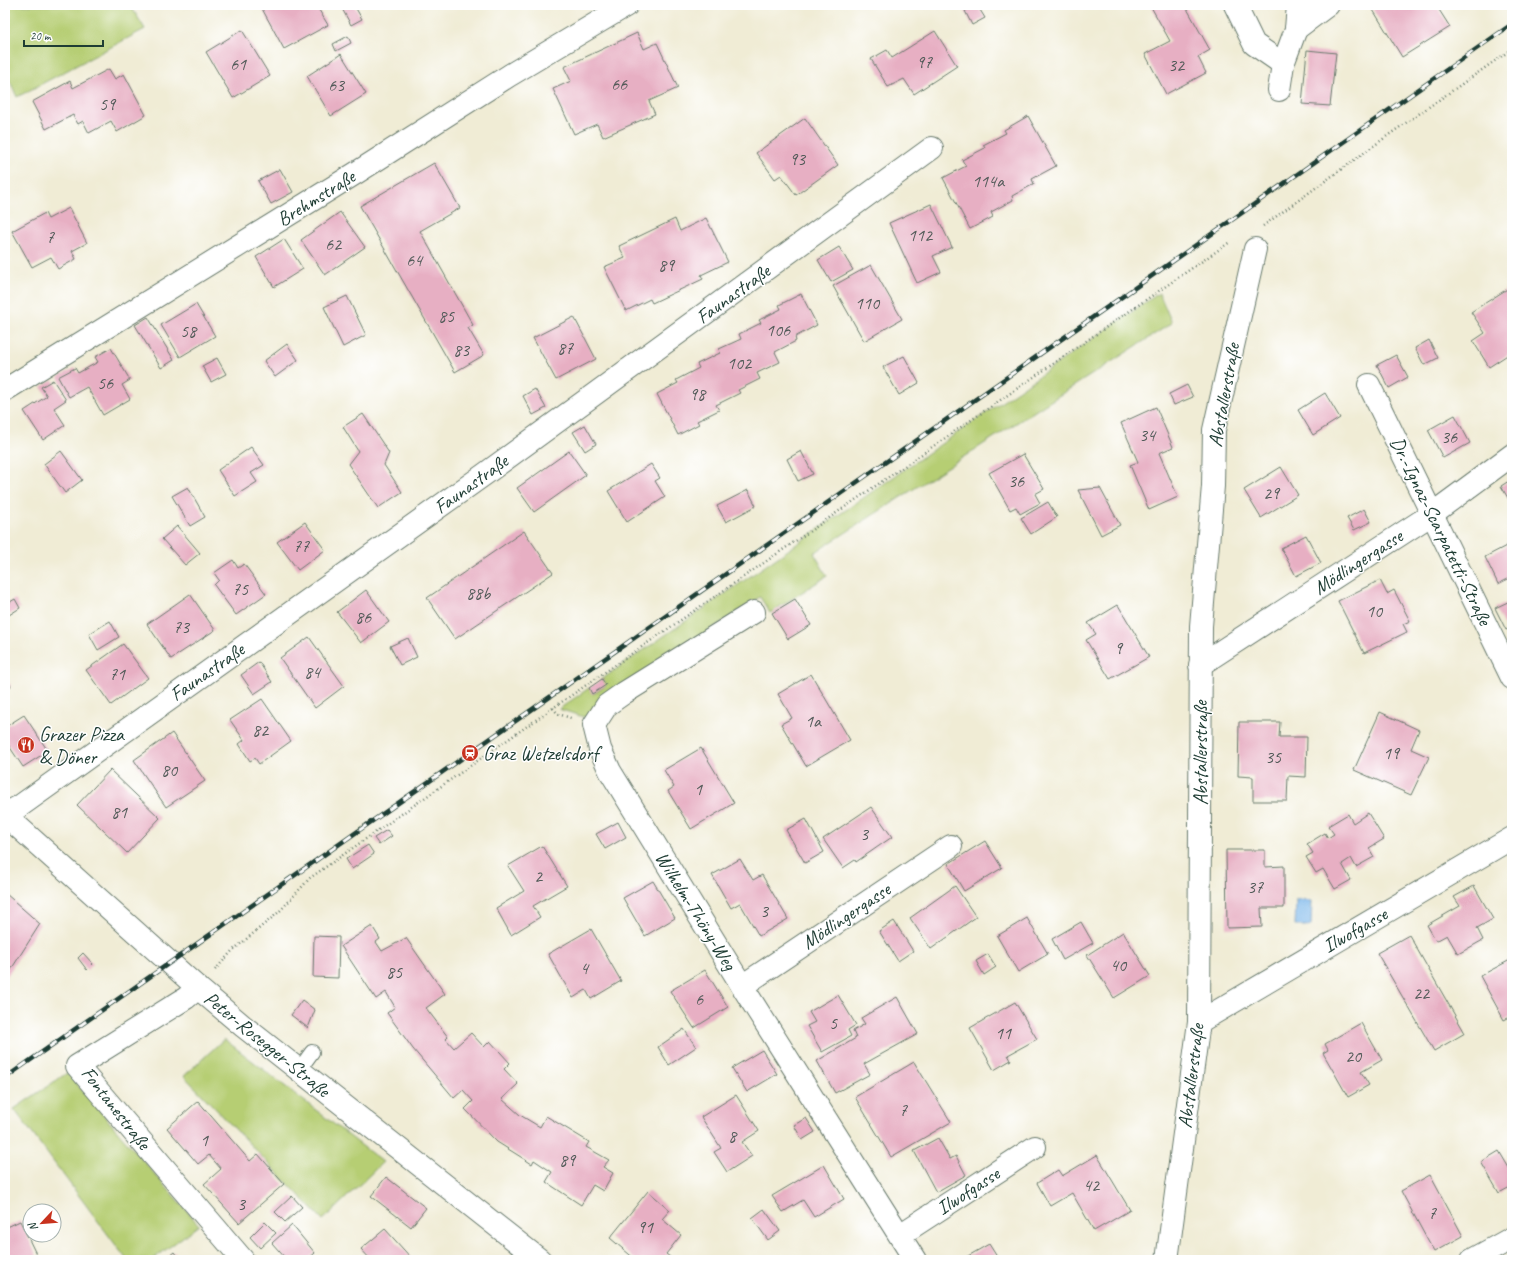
<svg xmlns="http://www.w3.org/2000/svg" width="1517" height="1265" viewBox="0 0 1517 1265" font-family="Caveat,sans-serif">
<style>
.green{fill:#b6ce73;stroke:#6a8654}
.water{fill:#76b4e9;stroke:#4a788e}
.building{fill:#e7afc3}
.lines{fill:none;stroke-linecap:round;stroke-linejoin:round}
.service-casing{stroke:#687a6c;stroke-width:16}
.minor-casing{stroke:#687a6c;stroke-width:24}
.secondary-casing{stroke:#687a6c;stroke-width:24}
.path{stroke:#687a6c;stroke-width:2.5;stroke-dasharray:1 3;stroke-linecap:butt}
.service{stroke:#fff;stroke-width:14}
.minor{stroke:#fff;stroke-width:22}
.secondary{stroke:#fff;stroke-width:22}
.rail-casing{stroke:#1f3d34;stroke-width:4.5}
.rail{stroke:#fff;stroke-width:3;stroke-dasharray:9;stroke-linecap:butt}
.labels{text-anchor:middle;dominant-baseline:central;stroke-width:3;stroke-linejoin:round;paint-order:stroke}
.number-label{font-size:18px;fill:#515a58}
.street-label{font-size:20px;fill:#1f3d34;stroke:#fff}
.poi-label{font-size:20px;fill:#1f3d34;stroke:#fff;text-anchor:start}
</style>
<rect width="100%" height="100%" fill="#fff"/>
<filter id="ink" filterUnits="userSpaceOnUse"><feTurbulence type="fractalNoise" baseFrequency=".025" numOctaves="2"/><feDisplacementMap in="SourceGraphic" scale="8" xChannelSelector="R" yChannelSelector="G"/><feConvolveMatrix kernelMatrix="1 2 1 2 8 2 1 2 1" color-interpolation-filters="sRGB"/></filter>
<filter id="wash" filterUnits="userSpaceOnUse"><feTurbulence type="fractalNoise" baseFrequency=".012" numOctaves="4" result="noise"/><feDisplacementMap in="SourceGraphic" scale="16" xChannelSelector="R" yChannelSelector="G"/><feGaussianBlur stdDeviation="0.9" result="paint"/><feColorMatrix in="noise" values="0 0 0 0 0 0 0 0 0 0 0 0 0 0 0 0 0 1.4 0 .05"/><feComposite in="paint" operator="in"/></filter>
<g filter="url(#wash)">
<rect width="100%" height="100%" fill="#f0ecd5"/>
<g class="green">
<path d="M 5,5 L 130,5 L 145,29 L 17,97 L 5,70 Z"/>
<path d="M 1159,293 L 1172,323 L 814,553 L 827,576 L 770,613 L 760,597 L 687,645 L 590,719 L 559,709 L 589,688 L 593,694 L 605,686 L 602,679 Z"/>
<path d="M 224,1039 L 383,1162 L 323,1220 L 184,1076 Z"/>
<path d="M 67,1073 L 199,1225 L 152,1260 L 127,1260 L 14,1109 Z"/>
</g>
<path class="water" d="M 1296,900 L 1312,901 L 1311,926 L 1295,926 Z"/>
<g id="blocks">
<g class="building">
<path d="M 260,5 L 316,5 L 328,25 L 284,49 Z"/>
<path d="M 340,5 L 354,5 L 362,19 L 351,25 Z"/>
<path d="M 976,5 L 977,5 L 985,18 L 972,25 L 965,11 Z"/>
<path d="M 1150,5 L 1185,5 L 1210,50 L 1198,57 L 1206,73 L 1166,94 L 1145,54 L 1170,41 Z"/>
<path d="M 1370,5 L 1436,5 L 1450,27 L 1402,57 Z"/>
<path d="M 242,30 L 270,76 L 233,98 L 206,52 Z"/>
<path d="M 935,31 L 957,66 L 914,94 L 904,79 L 888,87 L 871,59 L 887,50 L 892,58 Z"/>
<path d="M 637,33 L 644,49 L 657,43 L 678,88 L 649,101 L 655,114 L 603,137 L 597,124 L 574,134 L 553,89 L 571,81 L 564,67 Z"/>
<path d="M 348,36 L 351,43 L 336,51 L 333,44 Z"/>
<path d="M 1307,50 L 1336,53 L 1330,106 L 1302,104 Z"/>
<path d="M 341,54 L 366,94 L 331,116 L 307,76 Z"/>
<path d="M 109,69 L 115,79 L 124,74 L 146,115 L 117,132 L 111,121 L 89,133 L 83,121 L 78,124 L 73,115 L 46,129 L 32,102 L 70,81 L 73,88 Z"/>
<path d="M 1028,116 L 1056,166 L 1032,179 L 1034,184 L 1012,196 L 1013,200 L 991,212 L 993,217 L 970,229 L 943,178 L 966,166 L 962,160 L 985,148 L 983,145 L 1006,133 L 1004,130 Z"/>
<path d="M 805,118 L 838,165 L 796,195 L 781,175 L 775,179 L 756,153 Z"/>
<path d="M 434,163 L 460,208 L 420,231 L 473,325 L 468,328 L 484,355 L 455,372 L 360,206 Z"/>
<path d="M 280,169 L 293,192 L 271,204 L 258,181 Z"/>
<path d="M 931,204 L 952,247 L 933,256 L 941,272 L 917,283 L 889,223 Z"/>
<path d="M 69,208 L 87,243 L 72,251 L 76,259 L 58,269 L 51,257 L 32,267 L 12,231 L 45,213 L 48,219 Z"/>
<path d="M 340,212 L 365,247 L 325,275 L 301,240 Z"/>
<path d="M 706,218 L 728,262 L 701,275 L 703,279 L 652,303 L 650,299 L 626,311 L 604,267 L 625,258 L 619,246 L 675,219 L 680,231 Z"/>
<path d="M 284,239 L 303,269 L 274,287 L 256,257 Z"/>
<path d="M 839,247 L 853,270 L 831,282 L 818,260 Z"/>
<path d="M 871,265 L 902,319 L 864,341 L 833,286 Z"/>
<path d="M 1512,286 L 1512,352 L 1489,367 L 1473,341 L 1485,333 L 1471,312 Z"/>
<path d="M 801,294 L 817,325 L 795,337 L 796,341 L 775,352 L 780,362 L 757,373 L 760,379 L 738,390 L 740,393 L 716,405 L 719,410 L 697,421 L 699,424 L 678,435 L 657,394 L 678,383 L 676,380 L 699,368 L 697,364 L 720,353 L 719,349 L 741,339 L 739,334 L 761,323 L 759,320 L 781,309 L 779,305 Z"/>
<path d="M 347,296 L 366,335 L 343,347 L 324,307 Z"/>
<path d="M 196,304 L 215,336 L 180,357 L 161,325 Z"/>
<path d="M 148,317 L 174,360 L 161,368 L 135,325 Z"/>
<path d="M 574,317 L 596,359 L 556,380 L 533,338 Z"/>
<path d="M 1429,340 L 1438,358 L 1424,365 L 1415,348 Z"/>
<path d="M 287,344 L 298,360 L 275,377 L 264,361 Z"/>
<path d="M 111,348 L 130,380 L 122,385 L 130,399 L 103,415 L 87,387 L 69,397 L 58,377 L 75,368 L 78,373 L 98,362 L 95,357 Z"/>
<path d="M 1396,355 L 1408,377 L 1389,388 L 1377,365 Z"/>
<path d="M 904,356 L 919,383 L 899,395 L 883,367 Z"/>
<path d="M 217,358 L 226,374 L 211,382 L 202,366 Z"/>
<path d="M 53,380 L 66,400 L 54,408 L 65,425 L 43,440 L 24,411 L 47,396 L 41,387 Z"/>
<path d="M 1187,385 L 1193,397 L 1174,405 L 1169,394 Z"/>
<path d="M 535,389 L 546,408 L 533,415 L 523,396 Z"/>
<path d="M 1325,393 L 1340,418 L 1313,435 L 1298,410 Z"/>
<path d="M 1156,407 L 1173,447 L 1159,453 L 1178,497 L 1149,510 L 1130,465 L 1138,462 L 1121,423 Z"/>
<path d="M 363,414 L 389,453 L 384,465 L 402,492 L 378,508 L 348,464 L 358,451 L 343,427 Z"/>
<path d="M 1455,415 L 1470,443 L 1443,458 L 1428,430 Z"/>
<path d="M 585,425 L 596,444 L 585,451 L 573,432 Z"/>
<path d="M 251,447 L 264,465 L 251,473 L 257,482 L 235,496 L 218,470 Z"/>
<path d="M 61,451 L 82,480 L 65,493 L 44,464 Z"/>
<path d="M 569,451 L 586,475 L 534,512 L 517,488 Z"/>
<path d="M 801,451 L 813,474 L 798,481 L 787,459 Z"/>
<path d="M 1023,454 L 1044,489 L 1035,494 L 1040,503 L 1020,514 L 1016,507 L 1010,510 L 989,473 Z"/>
<path d="M 651,464 L 660,478 L 655,481 L 665,497 L 627,522 L 608,491 Z"/>
<path d="M 1281,467 L 1298,495 L 1261,518 L 1244,490 Z"/>
<path d="M 1512,479 L 1512,505 L 1501,486 Z"/>
<path d="M 188,487 L 205,517 L 190,526 L 172,496 Z"/>
<path d="M 1100,488 L 1120,525 L 1101,535 L 1078,490 Z"/>
<path d="M 748,490 L 756,506 L 726,522 L 717,506 Z"/>
<path d="M 1048,502 L 1057,517 L 1031,534 L 1021,518 Z"/>
<path d="M 1364,509 L 1371,522 L 1354,530 L 1347,518 Z"/>
<path d="M 305,522 L 325,550 L 298,570 L 277,542 Z"/>
<path d="M 177,526 L 200,553 L 185,565 L 162,539 Z"/>
<path d="M 524,531 L 553,573 L 455,639 L 427,598 Z"/>
<path d="M 1306,535 L 1321,563 L 1296,576 L 1281,548 Z"/>
<path d="M 1512,543 L 1512,577 L 1498,584 L 1485,557 Z"/>
<path d="M 233,560 L 238,568 L 244,564 L 266,594 L 236,615 L 214,585 L 219,580 L 214,573 Z"/>
<path d="M 1380,580 L 1387,594 L 1394,590 L 1410,621 L 1403,624 L 1407,632 L 1364,653 L 1338,601 Z"/>
<path d="M 366,590 L 389,622 L 361,643 L 337,612 Z"/>
<path d="M 190,594 L 215,630 L 171,659 L 147,624 Z"/>
<path d="M 15,599 L 20,608 L 9,615 L 5,609 L 5,605 Z"/>
<path d="M 795,599 L 811,625 L 788,639 L 772,613 Z"/>
<path d="M 1512,600 L 1512,627 L 1506,630 L 1495,608 Z"/>
<path d="M 1118,605 L 1149,657 L 1110,679 L 1086,640 L 1096,634 L 1088,623 Z"/>
<path d="M 110,621 L 119,637 L 98,650 L 89,634 Z"/>
<path d="M 309,637 L 344,686 L 315,708 L 280,658 Z"/>
<path d="M 408,638 L 417,657 L 400,665 L 390,646 Z"/>
<path d="M 123,644 L 148,678 L 111,705 L 86,670 Z"/>
<path d="M 259,662 L 272,682 L 254,694 L 241,675 Z"/>
<path d="M 811,674 L 850,740 L 806,766 L 781,724 L 792,718 L 778,694 Z"/>
<path d="M 5,678 L 11,686 L 5,691 Z"/>
<path d="M 602,679 L 606,685 L 592,694 L 589,688 Z"/>
<path d="M 262,699 L 291,741 L 259,764 L 255,758 L 250,761 L 239,744 L 244,740 L 230,720 Z"/>
<path d="M 1380,712 L 1419,730 L 1411,749 L 1429,757 L 1411,795 L 1354,770 Z"/>
<path d="M 24,715 L 48,751 L 23,767 L 5,740 L 5,727 Z"/>
<path d="M 1239,722 L 1280,722 L 1279,737 L 1307,737 L 1306,777 L 1288,776 L 1287,801 L 1253,801 L 1253,777 L 1238,776 Z"/>
<path d="M 172,733 L 205,781 L 166,807 L 134,760 Z"/>
<path d="M 701,748 L 734,803 L 691,829 L 668,791 L 674,787 L 664,770 Z"/>
<path d="M 110,770 L 160,818 L 127,853 L 77,805 Z"/>
<path d="M 871,807 L 892,837 L 856,862 L 855,860 L 843,868 L 823,839 Z"/>
<path d="M 1368,813 L 1384,839 L 1369,848 L 1374,857 L 1356,867 L 1351,858 L 1342,864 L 1351,880 L 1335,889 L 1323,869 L 1316,873 L 1306,857 L 1313,853 L 1307,844 L 1325,833 L 1328,838 L 1334,834 L 1328,826 L 1348,814 L 1353,823 Z"/>
<path d="M 806,819 L 824,852 L 805,863 L 786,830 Z"/>
<path d="M 618,822 L 626,837 L 605,849 L 596,834 Z"/>
<path d="M 387,830 L 392,836 L 379,845 L 374,838 Z"/>
<path d="M 985,841 L 1002,868 L 964,891 L 948,864 Z"/>
<path d="M 368,845 L 374,854 L 352,869 L 346,859 Z"/>
<path d="M 542,846 L 567,886 L 533,906 L 540,917 L 511,935 L 496,908 L 524,891 L 508,866 Z"/>
<path d="M 1226,850 L 1265,850 L 1265,867 L 1284,866 L 1284,908 L 1261,908 L 1262,927 L 1227,928 Z"/>
<path d="M 740,859 L 753,880 L 762,875 L 788,919 L 759,936 L 740,903 L 731,908 L 712,875 Z"/>
<path d="M 653,881 L 675,918 L 645,936 L 623,898 Z"/>
<path d="M 955,886 L 976,917 L 931,949 L 910,918 Z"/>
<path d="M 1474,886 L 1493,919 L 1477,928 L 1483,940 L 1458,954 L 1447,935 L 1436,941 L 1427,925 L 1460,906 L 1454,897 Z"/>
<path d="M 5,893 L 40,924 L 5,979 Z"/>
<path d="M 1027,918 L 1048,954 L 1018,972 L 997,936 Z"/>
<path d="M 894,921 L 913,951 L 898,961 L 879,931 Z"/>
<path d="M 1081,922 L 1093,943 L 1063,960 L 1052,939 Z"/>
<path d="M 372,926 L 380,939 L 376,942 L 382,951 L 406,938 L 445,994 L 426,1008 L 448,1037 L 446,1039 L 454,1048 L 471,1033 L 484,1047 L 490,1041 L 510,1063 L 504,1069 L 518,1084 L 502,1099 L 520,1115 L 540,1127 L 546,1116 L 589,1142 L 586,1147 L 609,1160 L 603,1167 L 613,1173 L 603,1191 L 593,1185 L 581,1205 L 546,1182 L 552,1172 L 534,1160 L 532,1164 L 497,1142 L 465,1109 L 473,1101 L 463,1090 L 454,1098 L 413,1049 L 387,1013 L 395,1007 L 386,992 L 376,999 L 341,946 Z"/>
<path d="M 591,929 L 621,981 L 591,999 L 586,990 L 573,998 L 548,954 Z"/>
<path d="M 1123,932 L 1150,976 L 1114,998 L 1087,955 Z"/>
<path d="M 1409,935 L 1465,1033 L 1434,1051 L 1377,953 Z"/>
<path d="M 314,936 L 339,937 L 338,978 L 313,977 Z"/>
<path d="M 83,953 L 93,964 L 87,970 L 78,958 Z"/>
<path d="M 988,954 L 996,967 L 984,975 L 976,961 Z"/>
<path d="M 1512,959 L 1512,1016 L 1504,1020 L 1480,976 Z"/>
<path d="M 705,970 L 728,1007 L 694,1028 L 670,991 Z"/>
<path d="M 838,995 L 856,1025 L 848,1030 L 851,1036 L 822,1052 L 807,1026 L 815,1022 L 809,1012 Z"/>
<path d="M 897,997 L 918,1034 L 864,1064 L 870,1074 L 835,1093 L 817,1061 L 856,1038 L 853,1031 L 865,1024 L 861,1018 Z"/>
<path d="M 302,1000 L 315,1010 L 308,1028 L 291,1015 Z"/>
<path d="M 1015,1002 L 1037,1039 L 1008,1055 L 1011,1060 L 994,1070 L 970,1028 Z"/>
<path d="M 1361,1023 L 1382,1060 L 1361,1072 L 1369,1085 L 1348,1097 L 1323,1053 L 1328,1050 L 1325,1044 Z"/>
<path d="M 684,1029 L 696,1047 L 669,1065 L 658,1047 Z"/>
<path d="M 762,1050 L 777,1074 L 747,1092 L 732,1068 Z"/>
<path d="M 914,1062 L 951,1122 L 891,1157 L 855,1097 Z"/>
<path d="M 736,1095 L 759,1131 L 742,1142 L 752,1156 L 727,1172 L 714,1152 L 721,1148 L 701,1117 Z"/>
<path d="M 198,1101 L 250,1161 L 258,1154 L 284,1184 L 239,1223 L 204,1184 L 221,1169 L 209,1155 L 198,1164 L 167,1128 Z"/>
<path d="M 806,1118 L 815,1132 L 802,1140 L 794,1125 Z"/>
<path d="M 938,1138 L 950,1159 L 956,1156 L 966,1175 L 936,1192 L 914,1151 Z"/>
<path d="M 1499,1151 L 1512,1173 L 1512,1186 L 1499,1193 L 1481,1162 Z"/>
<path d="M 1097,1155 L 1130,1210 L 1094,1231 L 1072,1193 L 1050,1206 L 1037,1183 L 1058,1170 L 1062,1176 Z"/>
<path d="M 824,1165 L 844,1199 L 814,1217 L 803,1200 L 783,1212 L 772,1196 Z"/>
<path d="M 1430,1175 L 1463,1236 L 1434,1252 L 1401,1191 Z"/>
<path d="M 386,1177 L 426,1208 L 411,1227 L 371,1196 Z"/>
<path d="M 648,1191 L 670,1210 L 662,1219 L 681,1235 L 666,1254 L 674,1260 L 636,1260 L 610,1238 Z"/>
<path d="M 292,1196 L 302,1207 L 285,1222 L 275,1212 Z"/>
<path d="M 764,1209 L 780,1231 L 768,1240 L 752,1218 Z"/>
<path d="M 20,1221 L 37,1256 L 30,1260 L 5,1260 L 5,1228 Z"/>
<path d="M 265,1222 L 276,1233 L 260,1248 L 250,1237 Z"/>
<path d="M 292,1225 L 315,1253 L 307,1260 L 287,1260 L 272,1243 Z"/>
<path d="M 385,1229 L 413,1260 L 379,1260 L 377,1258 L 375,1260 L 371,1260 L 361,1249 Z"/>
<path d="M 989,1244 L 999,1260 L 961,1260 Z"/>
<path d="M 174,1252 L 180,1260 L 164,1260 Z"/>
</g>
</g>
</g>
<g filter="url(#ink)">
<use href="#blocks" fill-opacity="0" stroke="#687a6c" stroke-width="1"/>
<g class="lines">
<g class="service-casing">
<path id="service" d="M 299,1070 L 312,1052"/>
</g>
<g class="minor-casing">
<g id="minor">
<path d="M 1235,5 L 1254,44 L 1283,64"/>
<path d="M 1296,29 L 1328,5"/>
<path d="M 1279,90 L 1283,64 L 1296,29 L 1298,5"/>
<path d="M 1369,385 L 1512,678"/>
<path d="M 5,390 L 356,173 L 510,75 L 627,5"/>
<path d="M 754,612 L 624,693 L 607,705 L 594,725 L 600,749 L 610,771 L 742,986 L 915,1260"/>
<path d="M 1200,665 L 1432,514 L 1512,455"/>
<path d="M 5,814 L 20,806 L 485,474 L 932,148"/>
<path d="M 742,986 L 951,846"/>
<path d="M 198,988 L 186,998 L 77,1066 L 243,1260"/>
<path d="M 1199,1022 L 1512,838"/>
<path d="M 900,1235 L 1035,1147"/>
<path d="M 1167,1260 L 1199,1022 L 1201,626 L 1213,486 L 1214,430 L 1255,249"/>
<path d="M 1472,1260 L 1512,1238"/>
</g>
</g>
<g class="secondary-casing">
<path id="secondary" d="M 5,815 L 198,988 L 243,1026 L 540,1260"/>
</g>
<g class="path">
<path d="M 1263,226 L 1390,134 L 1512,49"/>
<path d="M 553,708 L 558,714 L 571,718"/>
<path d="M 215,970 L 232,951 L 279,912 L 310,878 L 553,708 L 1230,242"/>
</g>
<use href="#service" class="service"/>
<use href="#minor" class="minor"/>
<use href="#secondary" class="secondary"/>
<g class="rail-casing">
<path id="rail" d="M 5,1078 L 1512,24"/>
</g>
<use href="#rail" class="rail"/>
</g>
</g>
<defs>
<g id="restaurant-disc" transform="scale(0.9)"><circle r="9.5" fill="#c8321e" stroke="#fff"/><path d="M-5-6h1v4h1v-4h1v4h1v-4h1v5L-1.5 .5V6h-2V.5L-5-1ZM5-6V6H3V1.5H1.5Q1.5-4 5-6Z" fill="#fff"/></g>
<g id="station-disc" transform="scale(0.9)"><circle r="9.5" fill="#c8321e" stroke="#fff"/><path d="M-3-6H3Q5-6 5-4V2Q5 4 3 4L4.5 6H3L1.5 4h-3L-3 6H-4.5L-3 4Q-5 4-5 2V-4Q-5-6-3-6ZM-3.5-4v3h7v-3ZM-3.5 1v1.5H-2V1ZM2 1v1.5H3.5V1Z" fill="#fff"/></g>
</defs>
<g fill-rule="evenodd">
<use href="#restaurant-disc" x="26" y="745"/>
<use href="#station-disc" x="470" y="753"/>
</g>
<g class="labels">
<g class="number-label">
<text x="924" y="62">97</text>
<text x="238" y="64">61</text>
<text x="1176" y="65">32</text>
<text x="619" y="84">66</text>
<text x="336" y="85">63</text>
<text x="107" y="104">59</text>
<text x="797" y="159">93</text>
<text x="988" y="181">114a</text>
<text x="920" y="235">112</text>
<text x="50" y="237">7</text>
<text x="333" y="244">62</text>
<text x="414" y="260">64</text>
<text x="666" y="265">89</text>
<text x="867" y="303">110</text>
<text x="446" y="316">85</text>
<text x="778" y="330">106</text>
<text x="188" y="331">58</text>
<text x="565" y="348">87</text>
<text x="461" y="350">83</text>
<text x="739" y="363">102</text>
<text x="105" y="383">56</text>
<text x="697" y="394">98</text>
<text x="1147" y="435">34</text>
<text x="1449" y="437">36</text>
<text x="1016" y="481">36</text>
<text x="1271" y="493">29</text>
<text x="301" y="546">77</text>
<text x="240" y="589">75</text>
<text x="478" y="593">88b</text>
<text x="1374" y="611">10</text>
<text x="363" y="617">86</text>
<text x="181" y="627">73</text>
<text x="1118" y="648">9</text>
<text x="312" y="672">84</text>
<text x="117" y="674">71</text>
<text x="813" y="721">1a</text>
<text x="260" y="730">82</text>
<text x="1391" y="753">19</text>
<text x="1273" y="757">35</text>
<text x="169" y="770">80</text>
<text x="698" y="789">1</text>
<text x="119" y="812">81</text>
<text x="864" y="834">3</text>
<text x="538" y="876">2</text>
<text x="1255" y="887">37</text>
<text x="764" y="911">3</text>
<text x="1118" y="965">40</text>
<text x="584" y="968">4</text>
<text x="394" y="972">85</text>
<text x="1421" y="993">22</text>
<text x="699" y="999">6</text>
<text x="833" y="1023">5</text>
<text x="1003" y="1033">11</text>
<text x="1353" y="1056">20</text>
<text x="903" y="1110">7</text>
<text x="732" y="1136">8</text>
<text x="204" y="1140">1</text>
<text x="567" y="1160">89</text>
<text x="1091" y="1185">42</text>
<text x="241" y="1204">3</text>
<text x="1432" y="1213">7</text>
<text x="645" y="1227">91</text>
</g>
<g class="street-label">
<text transform="translate(316 198) rotate(-32)">Brehmstraße</text>
<text transform="translate(733 294) rotate(-36)">Faunastraße</text>
<text transform="translate(1224 395) rotate(-80)">Abstallerstraße</text>
<text transform="translate(471 484) rotate(-36)">Faunastraße</text>
<text transform="translate(1441 531) rotate(64)">Dr.-Ignaz-Scarpatetti-Straße</text>
<text transform="translate(1358 562) rotate(-33)">Mödlingergasse</text>
<text transform="translate(207 672) rotate(-35)">Faunastraße</text>
<text transform="translate(1200 753) rotate(-90)">Abstallerstraße</text>
<text transform="translate(696 911) rotate(58)">Wilhelm-Thöny-Weg</text>
<text transform="translate(846 916) rotate(-34)">Mödlingergasse</text>
<text transform="translate(1355 930) rotate(-30)">Ilwofgasse</text>
<text transform="translate(267 1044) rotate(39)">Peter-Rosegger-Straße</text>
<text transform="translate(1191 1076) rotate(-83)">Abstallerstraße</text>
<text transform="translate(116 1108) rotate(52)">Fontanestraße</text>
<text transform="translate(968 1191) rotate(-33)">Ilwofgasse</text>
</g>
<g class="poi-label">
<text x="39" y="734">Grazer Pizza<tspan x="39" dy="23">&amp; Döner</tspan></text>
<text x="483" y="753">Graz Wetzelsdorf</text>
</g>
</g>
<rect width="1517" height="1265" fill="none" stroke="#fff" stroke-width="20"/>
<g transform="translate(42 1223) rotate(244)"><circle r="19" fill="#ffffff" stroke="#a5b1ae"/>
<path d="M0-3L7 15L0 10L-7 15Z" fill="#c8321e"/>
<text y="-6" font-size="11" font-weight="bold" text-anchor="middle" fill="#1f3d34">N</text>
</g>
<path d="M24 40v6h79v-6" fill="none" stroke="#1f3d34" stroke-width="2"/>
<text x="30" y="40" font-size="12" fill="#1f3d34" stroke="#ffffff" stroke-width="3" paint-order="stroke">20 m</text>
</svg>
